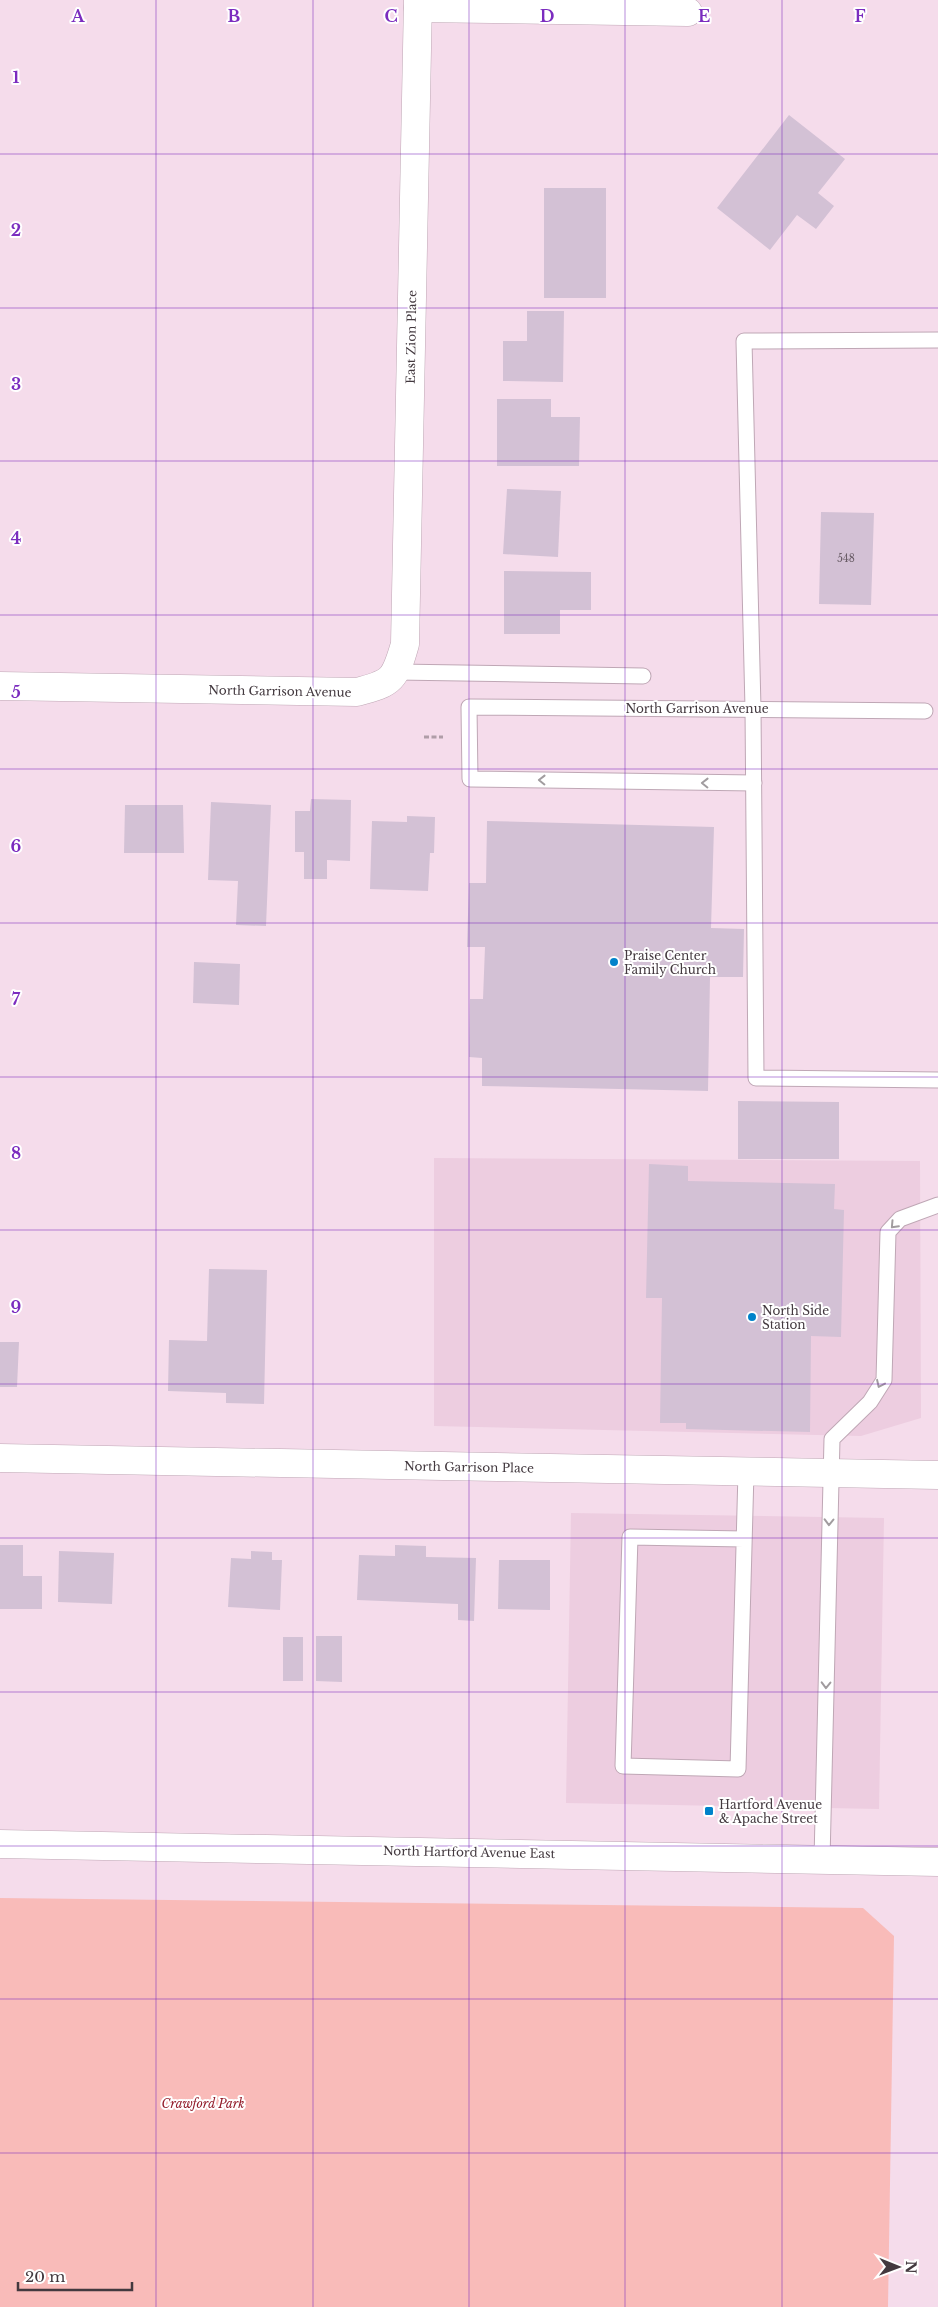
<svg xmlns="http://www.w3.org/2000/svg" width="938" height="2307" viewBox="0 0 938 2307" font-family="'Libre Baskerville',serif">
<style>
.built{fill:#edcde0}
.green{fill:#f9bbb9}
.building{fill:#d3c1d5}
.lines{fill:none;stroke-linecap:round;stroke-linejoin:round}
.lane-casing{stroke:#bfa7b5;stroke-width:17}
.street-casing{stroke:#bfa7b5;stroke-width:29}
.secondary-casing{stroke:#bfa7b5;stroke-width:29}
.path{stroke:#b09da8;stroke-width:3;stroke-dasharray:5 2.5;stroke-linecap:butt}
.lane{stroke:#fff;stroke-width:15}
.street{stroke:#fff;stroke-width:28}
.secondary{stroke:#fff;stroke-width:28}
.oneway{stroke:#a19c9f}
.grid{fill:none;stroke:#7b2cbf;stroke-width:1;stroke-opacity:0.55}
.poi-dot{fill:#0082ca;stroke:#fff;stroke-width:2}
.labels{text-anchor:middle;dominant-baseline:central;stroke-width:4;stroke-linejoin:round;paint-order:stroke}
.number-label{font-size:10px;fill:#675b64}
.street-label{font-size:12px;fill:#43393f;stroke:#fff}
.poi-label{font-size:12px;fill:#43393f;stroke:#fff;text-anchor:start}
.park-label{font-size:12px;font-style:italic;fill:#931d2b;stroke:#fff}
.grid-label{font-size:16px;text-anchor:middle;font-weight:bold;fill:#7b2cbf;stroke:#fff;stroke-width:4;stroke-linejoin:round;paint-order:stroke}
</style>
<rect width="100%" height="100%" fill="#f5dceb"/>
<g class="built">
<path d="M 434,1158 L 920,1161 L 921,1418 L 861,1436 L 434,1426 Z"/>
<path d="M 571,1513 L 884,1518 L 879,1809 L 566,1803 Z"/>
</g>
<path class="green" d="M 0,1898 L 863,1908 L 894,1936 L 888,2307 L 0,2307 Z"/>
<g class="building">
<path d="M 789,115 L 845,159 L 818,193 L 834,206 L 816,229 L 797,215 L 770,250 L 717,208 Z"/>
<rect x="544" y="188" width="62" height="110"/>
<path d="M 527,311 L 564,311 L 563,382 L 503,381 L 503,341 L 527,341 Z"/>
<path d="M 497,399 L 551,399 L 551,417 L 580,417 L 579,466 L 497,466 Z"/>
<path d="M 507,489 L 561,491 L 558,557 L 503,554 Z"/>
<path d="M 821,512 L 874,513 L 871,605 L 819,604 Z"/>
<path d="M 504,571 L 591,572 L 591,610 L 560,610 L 560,634 L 504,634 Z"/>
<path d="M 311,799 L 351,800 L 350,861 L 327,860 L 327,879 L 304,879 L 304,852 L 295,852 L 295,811 L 310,811 Z"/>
<path d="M 211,802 L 271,805 L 266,926 L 236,925 L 238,881 L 208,880 Z"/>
<path d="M 125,805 L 183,805 L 184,853 L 124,853 Z"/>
<path d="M 407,816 L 435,817 L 434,853 L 430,853 L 428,891 L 370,889 L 372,821 L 407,822 Z"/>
<path d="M 487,821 L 714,827 L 711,928 L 744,929 L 743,977 L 710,977 L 708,1091 L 482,1086 L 482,1058 L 469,1057 L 470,999 L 483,999 L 485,947 L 467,947 L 469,883 L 486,883 Z"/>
<path d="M 194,962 L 240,964 L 239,1005 L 193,1003 Z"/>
<path d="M 738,1101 L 839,1102 L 839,1159 L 738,1159 Z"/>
<path d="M 649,1164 L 688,1166 L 688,1181 L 835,1184 L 834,1209 L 844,1210 L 841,1337 L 811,1336 L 810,1432 L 686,1429 L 686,1423 L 660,1423 L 662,1298 L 646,1298 Z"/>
<path d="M 209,1269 L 267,1270 L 264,1404 L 226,1403 L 226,1393 L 168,1391 L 169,1340 L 207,1341 Z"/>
<path d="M 0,1342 L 19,1342 L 17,1387 L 0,1387 Z"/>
<path d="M 0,1545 L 23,1545 L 23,1576 L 42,1576 L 42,1609 L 0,1609 Z"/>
<path d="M 395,1545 L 426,1546 L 426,1557 L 476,1558 L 474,1621 L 458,1620 L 458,1604 L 357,1600 L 359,1555 L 395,1556 Z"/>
<path d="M 59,1551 L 114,1553 L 112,1604 L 58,1602 Z"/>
<path d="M 251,1551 L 272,1552 L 272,1560 L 282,1560 L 280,1610 L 228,1607 L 231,1558 L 251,1559 Z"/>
<path d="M 499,1560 L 550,1560 L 550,1610 L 498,1609 Z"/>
<path d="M 316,1636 L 342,1636 L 342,1682 L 316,1681 Z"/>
<rect x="283" y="1637" width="20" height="44"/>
</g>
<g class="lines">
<g class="lane-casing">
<g id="lane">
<path d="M 938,340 L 744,341 L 753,708 L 756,1078 L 938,1080"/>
<path d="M 397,672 L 643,676"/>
<path d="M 754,783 L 470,779 L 469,707 L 925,711"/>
<path d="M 744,1539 L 630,1537 L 623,1766 L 738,1769 L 746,1472"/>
<path d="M 822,1860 L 832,1439 L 870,1402 L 884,1380 L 888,1232 L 900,1219 L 938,1205"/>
</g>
</g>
<g class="street-casing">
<g id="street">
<path d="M 418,8 L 688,12"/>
<path d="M 0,686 L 357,692 C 393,683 395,679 405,644 L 418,0"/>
<path d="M 0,1458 L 938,1475"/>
</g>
</g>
<g class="secondary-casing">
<path id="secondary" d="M 0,1844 L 938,1862"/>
</g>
<path class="path" d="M 424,737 L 443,737"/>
<use href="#lane" class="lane"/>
<use href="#street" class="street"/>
<use href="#secondary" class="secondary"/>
</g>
<defs><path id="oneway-chevron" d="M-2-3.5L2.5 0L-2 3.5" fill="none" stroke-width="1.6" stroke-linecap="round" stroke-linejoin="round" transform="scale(1.25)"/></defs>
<g class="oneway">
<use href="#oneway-chevron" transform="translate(542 780) rotate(-179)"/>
<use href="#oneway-chevron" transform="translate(705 783) rotate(-179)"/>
<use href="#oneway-chevron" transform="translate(894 1225) rotate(133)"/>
<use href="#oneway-chevron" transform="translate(880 1384) rotate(115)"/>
<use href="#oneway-chevron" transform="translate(829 1522) rotate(91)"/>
<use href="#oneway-chevron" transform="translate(826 1685) rotate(91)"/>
</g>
<path class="grid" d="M 156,0 L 156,2307M 313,0 L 313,2307M 469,0 L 469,2307M 625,0 L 625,2307M 782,0 L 782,2307M 0,154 L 938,154M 0,308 L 938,308M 0,461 L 938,461M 0,615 L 938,615M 0,769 L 938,769M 0,923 L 938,923M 0,1077 L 938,1077M 0,1230 L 938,1230M 0,1384 L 938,1384M 0,1538 L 938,1538M 0,1692 L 938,1692M 0,1846 L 938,1846M 0,1999 L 938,1999M 0,2153 L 938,2153"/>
<g class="poi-dot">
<circle cx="614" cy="962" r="5"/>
<circle cx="752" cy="1317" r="5"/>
<rect x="704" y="1806" width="10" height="10" rx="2.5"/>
</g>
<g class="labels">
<g class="number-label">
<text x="846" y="558">548</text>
</g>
<g class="street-label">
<text transform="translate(411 337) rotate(-89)">East Zion Place</text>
<text transform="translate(280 691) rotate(1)">North Garrison Avenue</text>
<text x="697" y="708">North Garrison Avenue</text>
<text transform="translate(469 1467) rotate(1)">North Garrison Place</text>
<text transform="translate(469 1852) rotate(1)">North Hartford Avenue East</text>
</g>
<g class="poi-label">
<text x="624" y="955">Praise Center<tspan x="624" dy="14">Family Church</tspan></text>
<text x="762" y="1310">North Side<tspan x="762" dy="14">Station</tspan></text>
<text x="719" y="1804">Hartford Avenue<tspan x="719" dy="14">&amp; Apache Street</tspan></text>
</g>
<g class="park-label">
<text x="203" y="2103">Crawford Park</text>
</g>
</g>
<g class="grid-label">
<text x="78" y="22">A</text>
<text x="234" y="22">B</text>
<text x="391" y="22">C</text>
<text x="547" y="22">D</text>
<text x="704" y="22">E</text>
<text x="860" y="22">F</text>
<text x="16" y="83">1</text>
<text x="16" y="236">2</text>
<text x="16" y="390">3</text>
<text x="16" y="544">4</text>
<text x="16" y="698">5</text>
<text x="16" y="852">6</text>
<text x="16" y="1005">7</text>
<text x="16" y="1159">8</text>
<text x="16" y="1313">9</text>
</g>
<g transform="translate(898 2267) rotate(91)" stroke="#ffffff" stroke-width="4" paint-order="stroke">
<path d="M0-4L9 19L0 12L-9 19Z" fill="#43393f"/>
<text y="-8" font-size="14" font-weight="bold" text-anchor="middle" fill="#43393f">N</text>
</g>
<path d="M18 2282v8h114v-8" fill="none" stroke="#43393f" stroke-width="2.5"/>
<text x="25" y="2282" font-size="15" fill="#43393f" stroke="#ffffff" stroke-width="4" paint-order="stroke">20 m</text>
</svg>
